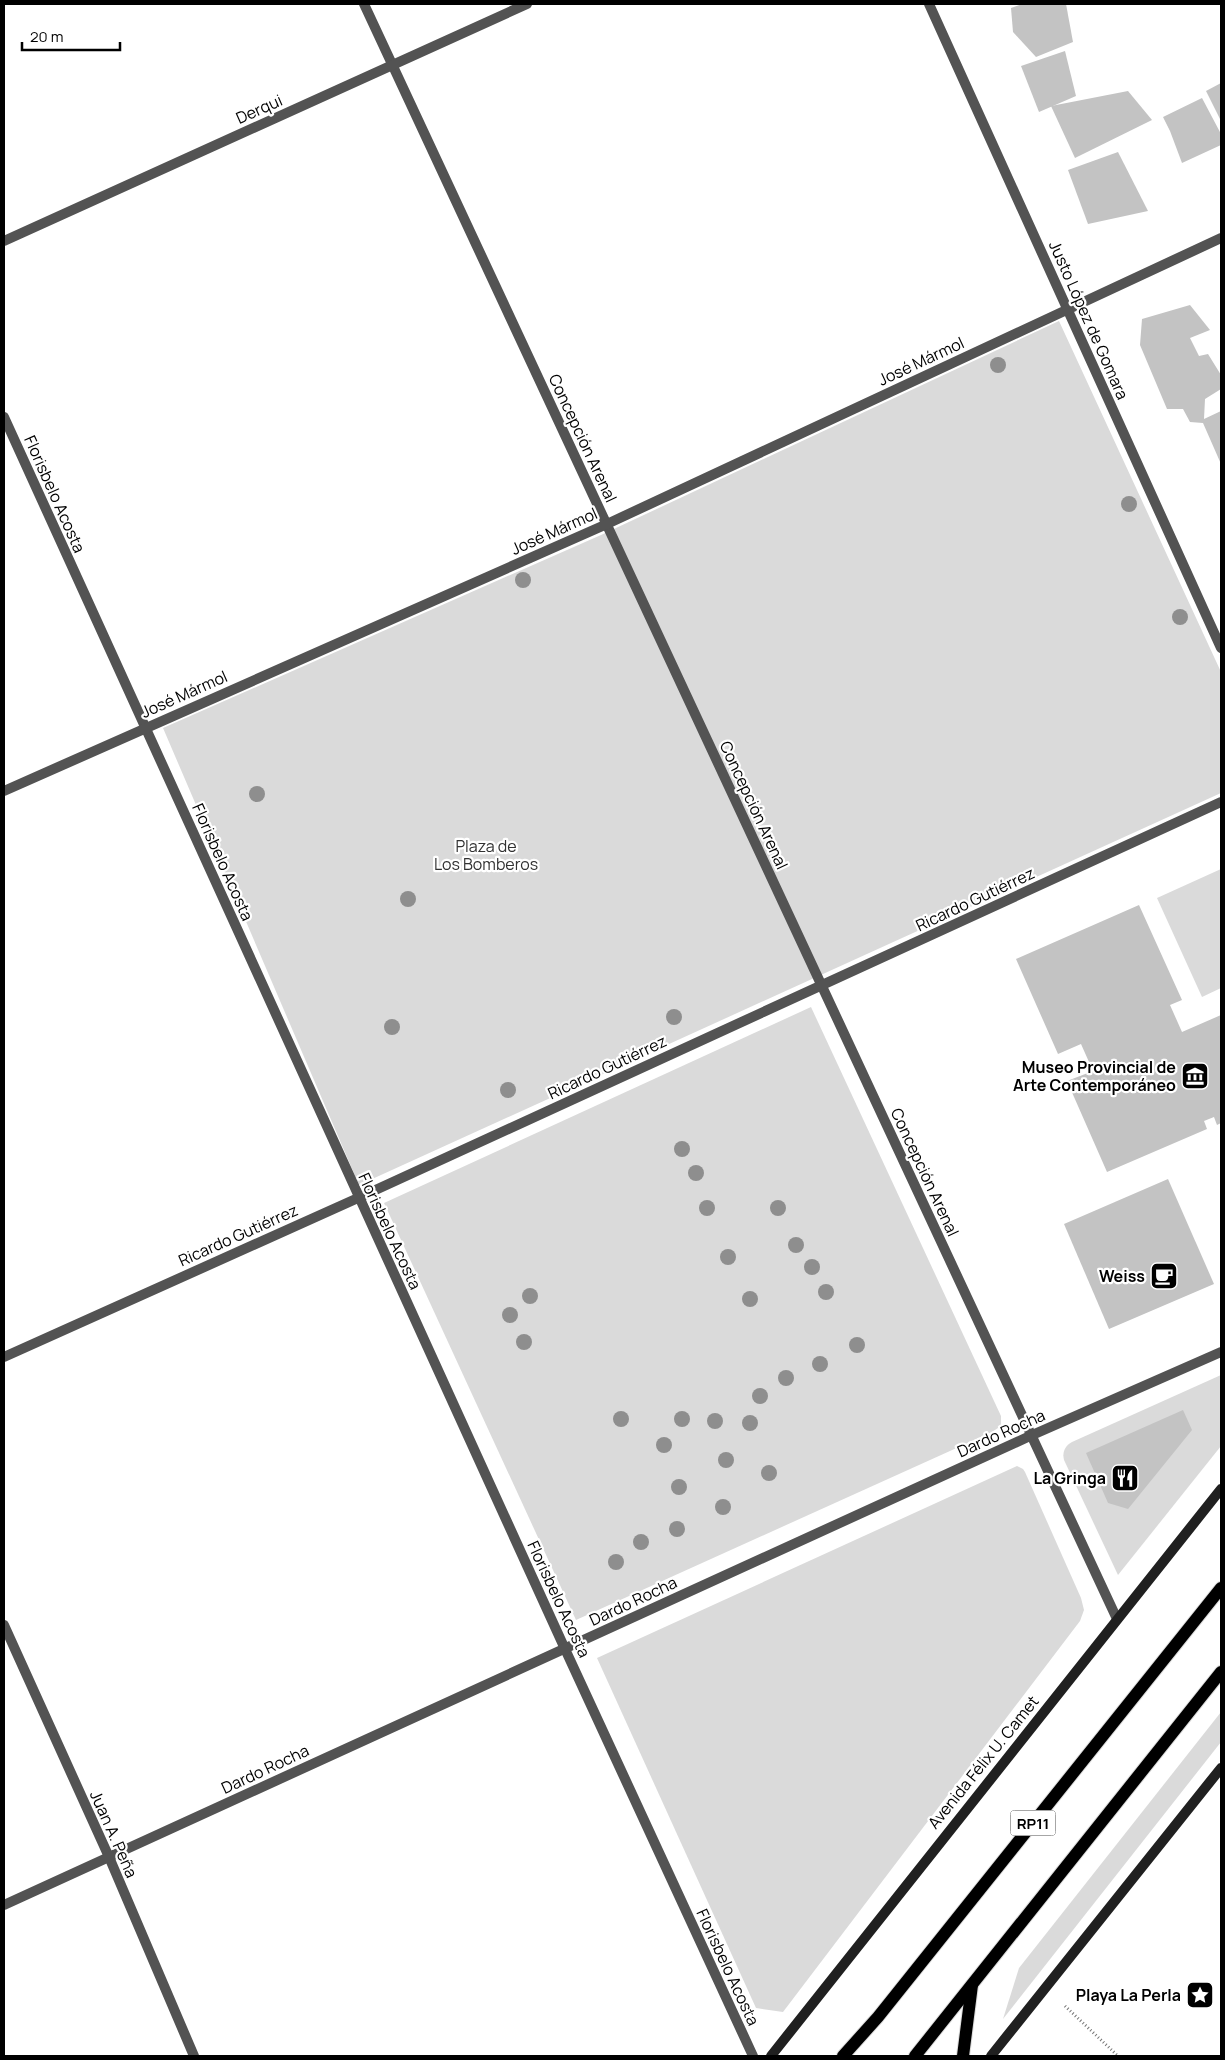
<svg xmlns="http://www.w3.org/2000/svg" width="1225" height="2060" viewBox="0 0 1225 2060" font-family="Manrope,sans-serif">
<style>
.green{fill:#dadada}
.building{fill:#c3c3c3}
.lines{fill:none;stroke-linecap:round;stroke-linejoin:round}
.primary-casing{stroke:#dbdbdb;stroke-width:14}
.path{stroke:#757575;stroke-width:3;stroke-dasharray:1 2.5;stroke-linecap:butt}
.street{stroke:#535353;stroke-width:10}
.secondary{stroke:#202020;stroke-width:10}
.primary{stroke:#000;stroke-width:12}
.tree{fill:#8e8e8e}
.labels{text-anchor:middle;dominant-baseline:central;stroke-width:4.5;stroke-linejoin:round;paint-order:stroke}
.shield{fill:#fff;stroke:#4c4c4c;stroke-width:1}
.shield-label{font-size:15px;font-weight:bold;fill:#000}
.street-label{font-size:16px;fill:#000;stroke:#fff}
.park-label{font-size:16px;fill:#313131;stroke:#fff}
.poi-label{font-size:16px;font-weight:bold;fill:#000;stroke:#fff;text-anchor:end}
</style>
<rect width="100%" height="100%" fill="#fff"/>
<g class="green">
<path d="M 1059,321 L 1221,672 L 1221,793 L 359,1185 L 163,728 L 601,535 Z"/>
<path d="M 1221,869 L 1221,988 L 1202,997 L 1157,898 Z"/>
<path d="M 811,1007 L 1001,1416 L 1001,1426 L 992,1432 L 576,1620 L 384,1203 Z"/>
<path d="M 1221,1375 L 1221,1446 L 1118,1575 L 1064,1460 C 1062,1452 1065,1446 1072,1442 Z"/>
<path d="M 1017,1466 L 1023,1469 L 1025,1472 L 1081,1598 L 1084,1610 L 1080,1621 L 783,2012 L 756,2008 L 597,1658 Z"/>
<path d="M 1221,1712 L 1221,1742 L 1003,2019 L 1019,1968 Z"/>
</g>
<g class="building">
<path d="M 1022,4 L 1066,4 L 1073,42 L 1036,57 L 1013,32 L 1011,8 Z"/>
<path d="M 1065,51 L 1076,96 L 1039,112 L 1021,66 Z"/>
<path d="M 1221,83 L 1221,121 L 1206,91 Z"/>
<path d="M 1128,91 L 1152,120 L 1075,158 L 1051,106 Z"/>
<path d="M 1202,98 L 1221,134 L 1221,145 L 1182,163 L 1170,131 L 1163,117 Z"/>
<path d="M 1118,152 L 1148,211 L 1088,224 L 1068,170 Z"/>
<path d="M 1190,305 L 1210,330 L 1190,338 L 1199,356 L 1208,354 L 1221,375 L 1221,389 L 1205,399 L 1204,419 L 1221,411 L 1221,464 L 1203,423 L 1190,422 L 1183,409 L 1167,409 L 1140,345 L 1142,319 Z"/>
<path d="M 1139,905 L 1182,1000 L 1170,1005 L 1182,1032 L 1221,1015 L 1221,1123 L 1217,1125 L 1214,1117 L 1204,1121 L 1207,1129 L 1107,1172 L 1067,1081 L 1093,1071 L 1081,1044 L 1058,1054 L 1016,959 Z"/>
<path d="M 1168,1179 L 1214,1284 L 1109,1329 L 1064,1224 Z"/>
<path d="M 1183,1410 L 1192,1430 L 1128,1509 L 1108,1503 L 1086,1453 Z"/>
</g>
<g class="lines">
<g class="primary-casing">
<g id="primary">
<path d="M 843,2056 L 878,2017 L 1221,1588"/>
<path d="M 915,2056 L 1221,1672"/>
<path d="M 963,2056 L 972,1985"/>
</g>
</g>
<path class="path" d="M 1065,2006 L 1118,2056"/>
<g class="street">
<path d="M 364,4 L 1117,1619"/>
<path d="M 929,4 L 1221,648"/>
<path d="M 4,241 L 527,4"/>
<path d="M 4,417 L 565,1649 L 753,2056"/>
<path d="M 4,791 L 607,524 L 1221,238"/>
<path d="M 4,1357 L 358,1198 L 1221,802"/>
<path d="M 4,1625 L 109,1857 L 194,2056"/>
<path d="M 4,1905 L 1030,1436 L 1221,1352"/>
</g>
<g class="secondary">
<path d="M 771,2056 L 1221,1489"/>
<path d="M 991,2056 L 1221,1768"/>
</g>
<use href="#primary" class="primary"/>
</g>
<g class="tree">
<circle cx="998" cy="365" r="8"/>
<circle cx="1129" cy="504" r="8"/>
<circle cx="523" cy="580" r="8"/>
<circle cx="1180" cy="617" r="8"/>
<circle cx="257" cy="794" r="8"/>
<circle cx="408" cy="899" r="8"/>
<circle cx="674" cy="1017" r="8"/>
<circle cx="392" cy="1027" r="8"/>
<circle cx="508" cy="1090" r="8"/>
<circle cx="682" cy="1149" r="8"/>
<circle cx="696" cy="1173" r="8"/>
<circle cx="707" cy="1208" r="8"/>
<circle cx="778" cy="1208" r="8"/>
<circle cx="796" cy="1245" r="8"/>
<circle cx="728" cy="1257" r="8"/>
<circle cx="812" cy="1267" r="8"/>
<circle cx="826" cy="1292" r="8"/>
<circle cx="530" cy="1296" r="8"/>
<circle cx="750" cy="1299" r="8"/>
<circle cx="510" cy="1315" r="8"/>
<circle cx="524" cy="1342" r="8"/>
<circle cx="857" cy="1345" r="8"/>
<circle cx="820" cy="1364" r="8"/>
<circle cx="786" cy="1378" r="8"/>
<circle cx="760" cy="1396" r="8"/>
<circle cx="621" cy="1419" r="8"/>
<circle cx="682" cy="1419" r="8"/>
<circle cx="715" cy="1421" r="8"/>
<circle cx="750" cy="1423" r="8"/>
<circle cx="664" cy="1445" r="8"/>
<circle cx="726" cy="1460" r="8"/>
<circle cx="769" cy="1473" r="8"/>
<circle cx="679" cy="1487" r="8"/>
<circle cx="723" cy="1507" r="8"/>
<circle cx="677" cy="1529" r="8"/>
<circle cx="641" cy="1542" r="8"/>
<circle cx="616" cy="1562" r="8"/>
</g>
<defs>
<g id="museum-square" transform="scale(1.4375)"><rect x="-9" y="-9" width="18" height="18" rx="4" fill="#000" stroke="#fff"/><path d="M0-6L6-3V-2H-6V-3ZM-5-1h2V3h-2ZM-1-1h2V3h-2ZM3-1h2V3H3ZM-6 4H6V6H-6Z" fill="#fff"/></g>
<g id="cafe-square" transform="scale(1.4375)"><rect x="-9" y="-9" width="18" height="18" rx="4" fill="#000" stroke="#fff"/><path d="M-5.5-4.5H6V0H3Q3 3.5 0 3.5H-2.5Q-5.5 3.5-5.5 0ZM3-3.2v2h1.7v-2ZM-6 4.5H4V6H-6Z" fill="#fff"/></g>
<g id="restaurant-square" transform="scale(1.4375)"><rect x="-9" y="-9" width="18" height="18" rx="4" fill="#000" stroke="#fff"/><path d="M-5-6h1v4h1v-4h1v4h1v-4h1v5L-1.5 .5V6h-2V.5L-5-1ZM5-6V6H3V1.5H1.5Q1.5-4 5-6Z" fill="#fff"/></g>
<g id="sight-square" transform="scale(1.4375)"><rect x="-9" y="-9" width="18" height="18" rx="4" fill="#000" stroke="#fff"/><path d="M0-6L1.8-2.2L6-1.7L2.9 1.2L3.7 5.4L0 3.3L-3.7 5.4L-2.9 1.2L-6-1.7L-1.8-2.2Z" fill="#fff"/></g>
</defs>
<g fill-rule="evenodd">
<use href="#museum-square" x="1195" y="1076"/>
<use href="#cafe-square" x="1164" y="1276"/>
<use href="#restaurant-square" x="1125" y="1478"/>
<use href="#sight-square" x="1200" y="1995"/>
</g>
<g class="labels">
<rect class="shield" x="1010.5" y="1810.5" width="45" height="25" rx="4"/>
<g class="shield-label">
<text x="1033" y="1823">RP11</text>
</g>
<g class="street-label">
<text transform="translate(259 109) rotate(-24)">Derqui</text>
<text transform="translate(1089 320) rotate(66)">Justo López de Gomara</text>
<text transform="translate(921 361) rotate(-25)">José Mármol</text>
<text transform="translate(583 438) rotate(65)">Concepción Arenal</text>
<text transform="translate(55 494) rotate(66)">Florisbelo Acosta</text>
<text transform="translate(554 531) rotate(-24)">José Mármol</text>
<text transform="translate(184 694) rotate(-24)">José Mármol</text>
<text transform="translate(754 805) rotate(65)">Concepción Arenal</text>
<text transform="translate(223 862) rotate(66)">Florisbelo Acosta</text>
<text transform="translate(975 899) rotate(-25)">Ricardo Gutiérrez</text>
<text transform="translate(607 1067) rotate(-25)">Ricardo Gutiérrez</text>
<text transform="translate(925 1172) rotate(65)">Concepción Arenal</text>
<text transform="translate(390 1231) rotate(65)">Florisbelo Acosta</text>
<text transform="translate(238 1235) rotate(-24)">Ricardo Gutiérrez</text>
<text transform="translate(1001 1433) rotate(-24)">Dardo Rocha</text>
<text transform="translate(559 1599) rotate(65)">Florisbelo Acosta</text>
<text transform="translate(633 1601) rotate(-25)">Dardo Rocha</text>
<text transform="translate(983 1762) rotate(-51)">Avenida Félix U. Camet</text>
<text transform="translate(265 1769) rotate(-25)">Dardo Rocha</text>
<text transform="translate(114 1834) rotate(66)">Juan A. Peña</text>
<text transform="translate(728 1967) rotate(65)">Florisbelo Acosta</text>
</g>
<g class="park-label">
<text x="486" y="846">Plaza de<tspan x="486" dy="18">Los Bomberos</tspan></text>
</g>
<g class="poi-label">
<text x="1176" y="1067">Museo Provincial de<tspan x="1176" dy="18">Arte Contemporáneo</tspan></text>
<text x="1145" y="1276">Weiss</text>
<text x="1106" y="1478">La Gringa</text>
<text x="1181" y="1995">Playa La Perla</text>
</g>
</g>
<rect width="1225" height="2060" fill="none" stroke="#000000" stroke-width="10"/>
<path d="M22 42v8h98v-8" fill="none" stroke="#000000" stroke-width="2.5"/>
<text x="30" y="42" font-size="15" fill="#000000" stroke="#ffffff" stroke-width="4" paint-order="stroke">20 m</text>
</svg>
